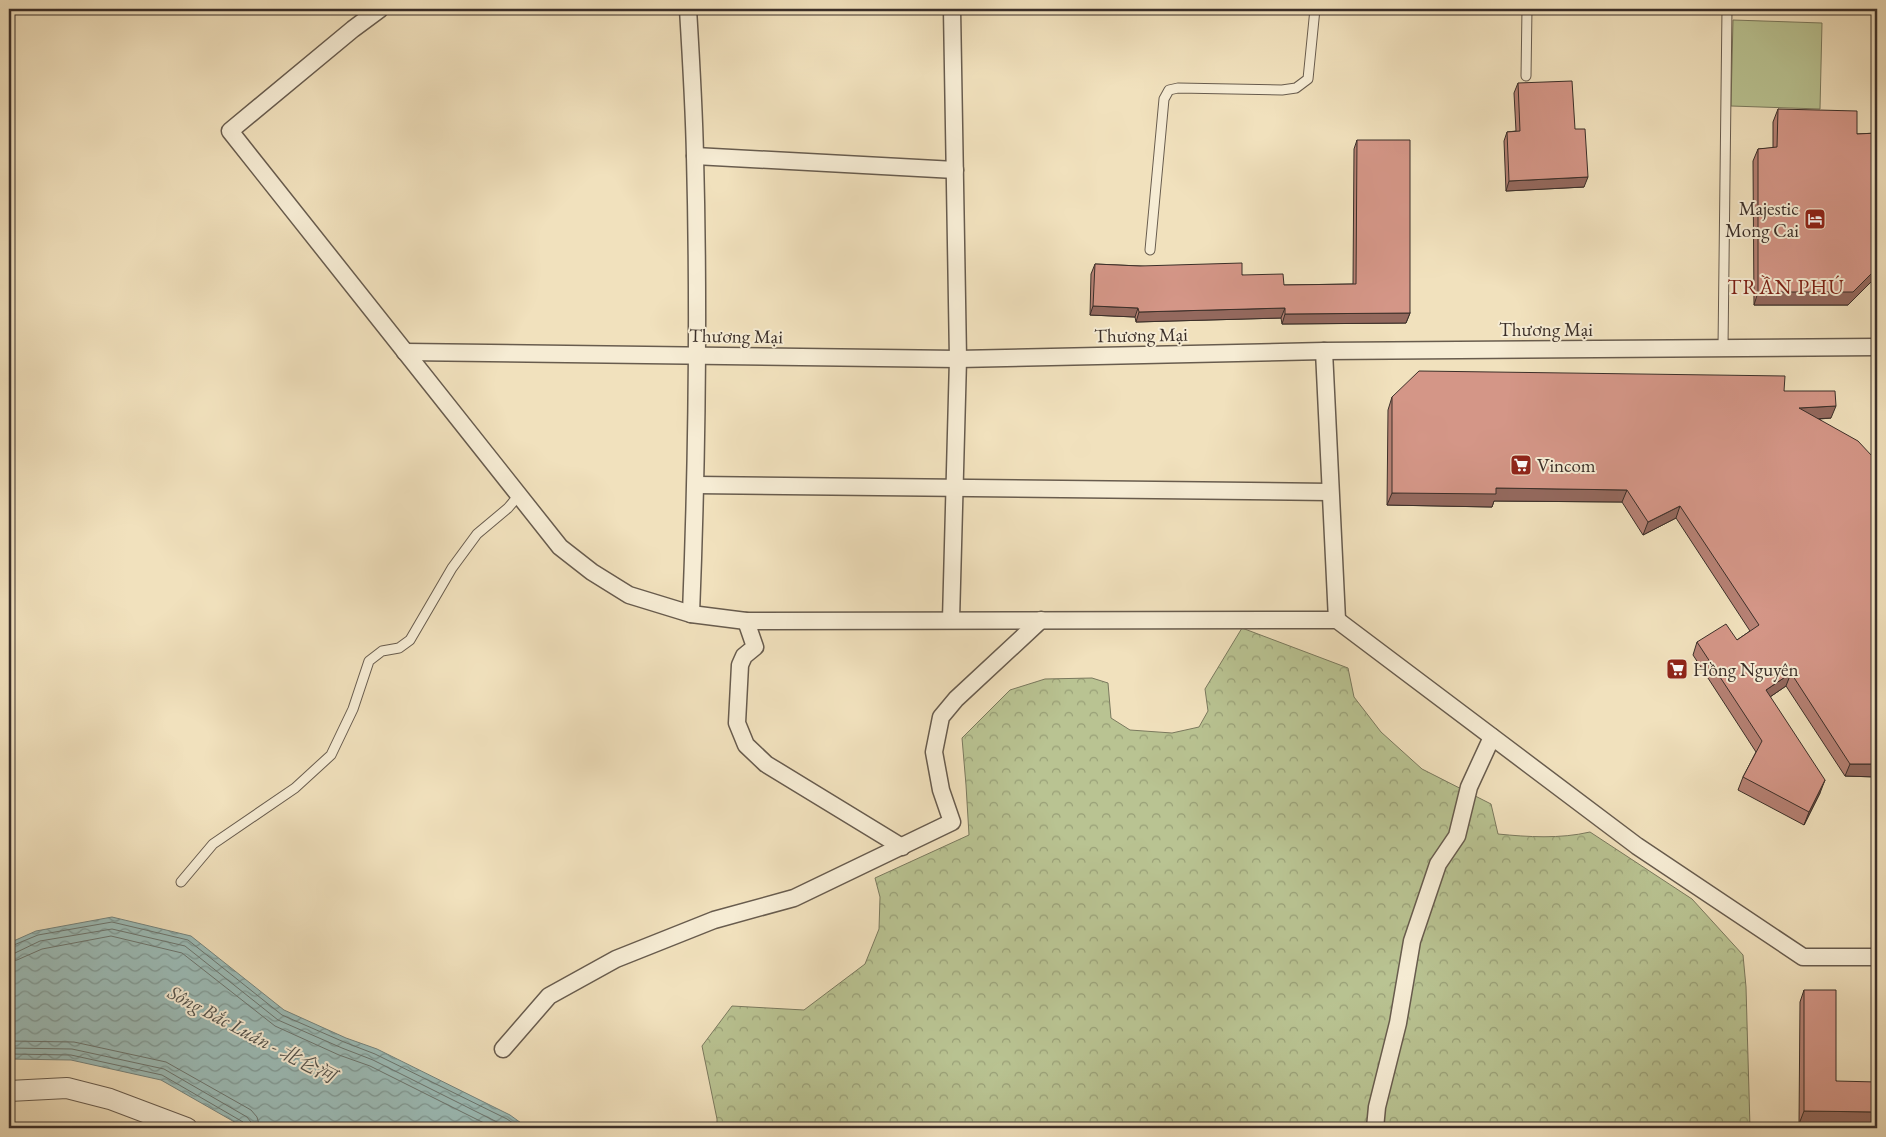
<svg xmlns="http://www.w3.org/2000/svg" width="1886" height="1137" viewBox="0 0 1886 1137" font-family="'EB Garamond','Noto Serif SC',serif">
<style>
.forest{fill:url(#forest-crowns);stroke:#7a795e}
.pitch{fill:#b9c392;stroke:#7a795e}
.water{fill:url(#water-waves);stroke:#75847e}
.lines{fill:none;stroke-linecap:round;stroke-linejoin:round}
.shore{stroke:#6c7670;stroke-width:1}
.service-casing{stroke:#685c4e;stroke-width:11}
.minor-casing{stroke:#685c4e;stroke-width:19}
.tertiary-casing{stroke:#685c4e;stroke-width:22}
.service{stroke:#f6ecd4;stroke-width:9}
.minor{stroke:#f6ecd4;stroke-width:16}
.tertiary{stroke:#f6ecd4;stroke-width:20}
.wall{fill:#b68174;stroke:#3b2f29}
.shaded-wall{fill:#94695e;stroke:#3b2f29}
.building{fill:#d49687;stroke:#3b2f29}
.labels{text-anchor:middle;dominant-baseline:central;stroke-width:4;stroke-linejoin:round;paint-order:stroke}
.poi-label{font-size:19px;fill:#3b2f29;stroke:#f6ecd4;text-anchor:start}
.street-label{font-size:19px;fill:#3b2f29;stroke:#f6ecd4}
.water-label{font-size:20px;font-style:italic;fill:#53524c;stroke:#f6ecd4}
.quarter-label{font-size:21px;letter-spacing:1px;fill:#7a1f14;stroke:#f6ecd4}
</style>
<defs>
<pattern id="forest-crowns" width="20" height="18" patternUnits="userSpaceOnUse" patternTransform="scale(1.25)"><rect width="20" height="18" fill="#b9c392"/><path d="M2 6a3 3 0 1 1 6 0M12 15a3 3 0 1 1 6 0" fill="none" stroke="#989f77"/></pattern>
<pattern id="water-waves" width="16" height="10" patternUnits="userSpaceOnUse" patternTransform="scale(1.25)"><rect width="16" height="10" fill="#9cbcb7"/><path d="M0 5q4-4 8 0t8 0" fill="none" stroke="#809995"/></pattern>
</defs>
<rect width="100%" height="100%" fill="#f1e1bd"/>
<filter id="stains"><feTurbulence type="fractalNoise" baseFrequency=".004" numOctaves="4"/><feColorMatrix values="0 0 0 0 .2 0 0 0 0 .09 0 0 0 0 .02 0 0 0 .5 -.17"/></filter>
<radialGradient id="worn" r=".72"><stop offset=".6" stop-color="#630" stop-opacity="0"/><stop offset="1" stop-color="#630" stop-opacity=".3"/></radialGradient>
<path class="forest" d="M 1242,628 L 1348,668 L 1354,697 L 1381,732 L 1422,769 L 1491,804 L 1498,834 C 1528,837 1560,839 1590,832 L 1692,899 L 1743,955 L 1746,987 L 1750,1128 L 717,1128 L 717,1119 L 702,1046 L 732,1006 L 804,1010 L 865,964 L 879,929 L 880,897 L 875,878 L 969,835 L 966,785 L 962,738 L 1010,690 L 1045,679 L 1092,678 L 1108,683 L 1111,718 L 1130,730 L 1172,733 L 1199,727 L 1208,711 L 1205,689 Z"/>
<path class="pitch" d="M 1733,20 L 1822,23 L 1820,109 L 1731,106 Z"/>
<path class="water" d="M 112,917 L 191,936 L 284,1010 L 346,1038 L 377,1049 L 510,1115 L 528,1128 L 245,1128 L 161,1080 L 71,1060 L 9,1059 L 9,943 L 36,931 Z"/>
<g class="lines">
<g class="shore">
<path d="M 9,947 L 38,935 L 112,922 L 188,940 L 282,1015 L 344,1042 L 375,1054 L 507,1119 L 520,1128"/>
<path d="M 9,954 L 15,953 L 40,941 L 112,929 L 185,946 L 278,1020 L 342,1048 L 373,1060 L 509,1128"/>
<path d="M 9,961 L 17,960 L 42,949 L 111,936 L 182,953 L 275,1026 L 339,1055 L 370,1066 L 494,1128"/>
<path d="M 9,1041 L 74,1042 L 166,1062 L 251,1110 L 257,1117 L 260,1128"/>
<path d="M 9,1048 L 72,1049 L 164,1069 L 247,1117 L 251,1122 L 252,1128"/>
<path d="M 9,1054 L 71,1055 L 162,1075 L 243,1122 L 246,1128"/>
</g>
<g class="service-casing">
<g id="service">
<path d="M 1526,76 L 1527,9"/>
<path d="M 1150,250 L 1164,99 L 1169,90 L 1178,88 L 1282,90 L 1296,88 L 1308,79 L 1315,9"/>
<path d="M 1723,348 L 1727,9"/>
<path d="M 181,882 L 213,844 L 295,788 L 331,755 L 353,709 L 369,661 L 382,651 L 399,648 L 410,640 L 452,568 L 477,534 L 508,508 L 519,495"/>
</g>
</g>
<g class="minor-casing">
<g id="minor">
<path d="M 380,9 L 353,29 L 230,131 L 560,547 L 592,572 L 629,595 L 691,614 L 746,621 L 1337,620 L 1637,846 L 1803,957 L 1877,957"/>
<path d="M 688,9 C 691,58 694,107 695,156 C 699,309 697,461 691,614"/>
<path d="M 695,156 L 955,170"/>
<path d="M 1324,351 L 1337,620"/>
<path d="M 405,352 L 958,359 L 1324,351 L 1877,347"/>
<path d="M 696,485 L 1330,492"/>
<path d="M 951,620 L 958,359 L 952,9"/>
<path d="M 746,621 L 755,647 L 744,656 L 740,665 L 737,723 L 746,745 L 766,764 L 902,847"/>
<path d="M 503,1049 L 549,996 L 616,959 L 714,920 L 794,898 L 952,822 L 941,790 L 934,752 L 941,717 L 956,699 L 1041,620"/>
<path d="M 1375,1128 L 1377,1107 L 1398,1023 L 1412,941 L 1438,864 L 1457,836 L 1469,787 L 1492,737"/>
</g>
</g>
<g class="tertiary-casing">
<path id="tertiary" d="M 9,1091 L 67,1088 L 110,1099 L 187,1128"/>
</g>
<use href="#service" class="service"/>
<use href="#minor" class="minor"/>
<use href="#tertiary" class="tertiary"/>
</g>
<g class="wall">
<path d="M 1518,83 L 1575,129 L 1584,187 L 1506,191 L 1504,141 L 1507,132 L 1516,131 L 1514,93 Z"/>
<path d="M 1778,109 L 1857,134 L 1877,133 L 1877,276 L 1848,305 L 1754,305 L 1753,161 L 1758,149 L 1773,148 L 1773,122 Z"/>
<path d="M 1357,140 L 1410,313 L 1406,323 L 1282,324 L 1281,318 L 1136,322 L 1135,317 L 1090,315 L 1091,274 L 1095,264 L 1140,266 L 1242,275 L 1284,285 L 1353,284 L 1354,149 Z"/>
<path d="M 1784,391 L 1831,418 L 1820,419 L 1877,777 L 1845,776 L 1786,686 L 1770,697 L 1820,793 L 1804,825 L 1738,790 L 1743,777 L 1756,752 L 1693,655 L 1697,642 L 1737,640 L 1750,631 L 1676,518 L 1643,535 L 1622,502 L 1494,501 L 1492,507 L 1387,505 L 1388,410 L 1392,397 Z"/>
<path d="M 1804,990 L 1836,1081 L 1799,1124 L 1800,1002 Z"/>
</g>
<g class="shaded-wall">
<path d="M 1588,177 L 1584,187 L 1506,191 L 1509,181 Z"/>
<path d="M 1877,268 L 1877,276 L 1848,305 L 1754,305 L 1758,292 Z"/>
<path d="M 1093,306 L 1138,308 L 1135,317 L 1090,315 Z"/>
<path d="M 1285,308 L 1281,318 L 1136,322 L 1139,312 Z"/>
<path d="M 1410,313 L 1406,323 L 1282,324 L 1285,314 Z"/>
<path d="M 1836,406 L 1831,418 L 1795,420 L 1799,408 Z"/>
<path d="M 1496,488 L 1627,490 L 1622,502 L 1494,501 L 1492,507 L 1387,505 L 1392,493 Z"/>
<path d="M 1680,506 L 1676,518 L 1643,535 L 1648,522 Z"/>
<path d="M 1791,673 L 1786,686 L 1761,703 L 1766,690 Z"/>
<path d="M 1850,764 L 1877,764 L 1877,777 L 1845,776 Z"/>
<path d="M 1825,780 L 1820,793 L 1804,825 L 1809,812 Z"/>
<path d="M 1804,1111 L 1877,1112 L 1877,1125 L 1799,1124 Z"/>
</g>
<g class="building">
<path d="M 1572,81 L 1575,129 L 1585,129 L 1588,177 L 1509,181 L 1507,132 L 1520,131 L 1518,83 Z"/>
<path d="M 1778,109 L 1857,111 L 1857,134 L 1877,133 L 1877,268 L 1853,292 L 1758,292 L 1758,149 L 1777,147 Z"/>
<path d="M 1357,140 L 1410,140 L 1410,313 L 1285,314 L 1285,308 L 1139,312 L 1138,308 L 1093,306 L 1095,264 L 1140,266 L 1242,263 L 1242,275 L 1283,274 L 1284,285 L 1356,284 Z"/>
<path d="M 1419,371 L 1785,376 L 1784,391 L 1835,391 L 1836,406 L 1799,408 L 1858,441 L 1872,456 L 1873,471 L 1877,471 L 1877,764 L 1850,764 L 1791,673 L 1766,690 L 1825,780 L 1809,812 L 1743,777 L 1762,741 L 1697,642 L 1726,624 L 1737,640 L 1759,625 L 1680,506 L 1648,522 L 1627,490 L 1496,488 L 1496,494 L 1392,493 L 1392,397 Z"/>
<path d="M 1804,990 L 1836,990 L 1836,1081 L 1877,1082 L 1877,1112 L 1804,1111 Z"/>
</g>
<defs>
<g id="hotel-square" transform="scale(1.125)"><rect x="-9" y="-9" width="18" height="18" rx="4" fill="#8f2418" stroke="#f6ecd4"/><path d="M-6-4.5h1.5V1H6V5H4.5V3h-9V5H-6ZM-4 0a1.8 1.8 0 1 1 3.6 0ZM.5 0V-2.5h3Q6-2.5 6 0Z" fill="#fff"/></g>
<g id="supermarket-square" transform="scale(1.125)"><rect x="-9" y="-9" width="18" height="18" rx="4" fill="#8f2418" stroke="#f6ecd4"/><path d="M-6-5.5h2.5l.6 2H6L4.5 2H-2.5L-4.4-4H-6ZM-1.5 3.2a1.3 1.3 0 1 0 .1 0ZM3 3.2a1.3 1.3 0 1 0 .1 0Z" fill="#fff"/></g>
</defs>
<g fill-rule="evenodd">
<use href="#hotel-square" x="1815" y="219"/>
<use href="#supermarket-square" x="1521" y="465"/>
<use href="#supermarket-square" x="1677" y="669"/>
</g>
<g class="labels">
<g class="poi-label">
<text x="1799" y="208" text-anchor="end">Majestic<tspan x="1799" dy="22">Mong Cai</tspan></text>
<text x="1537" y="465">Vincom</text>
<text x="1693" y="669">Hồng Nguyên</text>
</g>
<g class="street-label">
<text x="1546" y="329">Thương Mại</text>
<text transform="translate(1141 335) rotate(-1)">Thương Mại</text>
<text transform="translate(736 336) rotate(1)">Thương Mại</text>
</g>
<g class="water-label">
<text transform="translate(252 1034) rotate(28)">Sông Bắc Luân - 北仑河</text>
</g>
<g class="quarter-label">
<text x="1786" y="286">TRẦN PHÚ</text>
</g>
</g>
<rect width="1886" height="1137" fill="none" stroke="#f1e1bd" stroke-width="30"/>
<rect x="10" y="10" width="1866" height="1117" fill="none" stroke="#3b2f29" stroke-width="2.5"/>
<rect x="15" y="15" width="1856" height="1107" fill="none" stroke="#3b2f29"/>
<rect width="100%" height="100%" filter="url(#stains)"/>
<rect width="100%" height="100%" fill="url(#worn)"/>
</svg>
